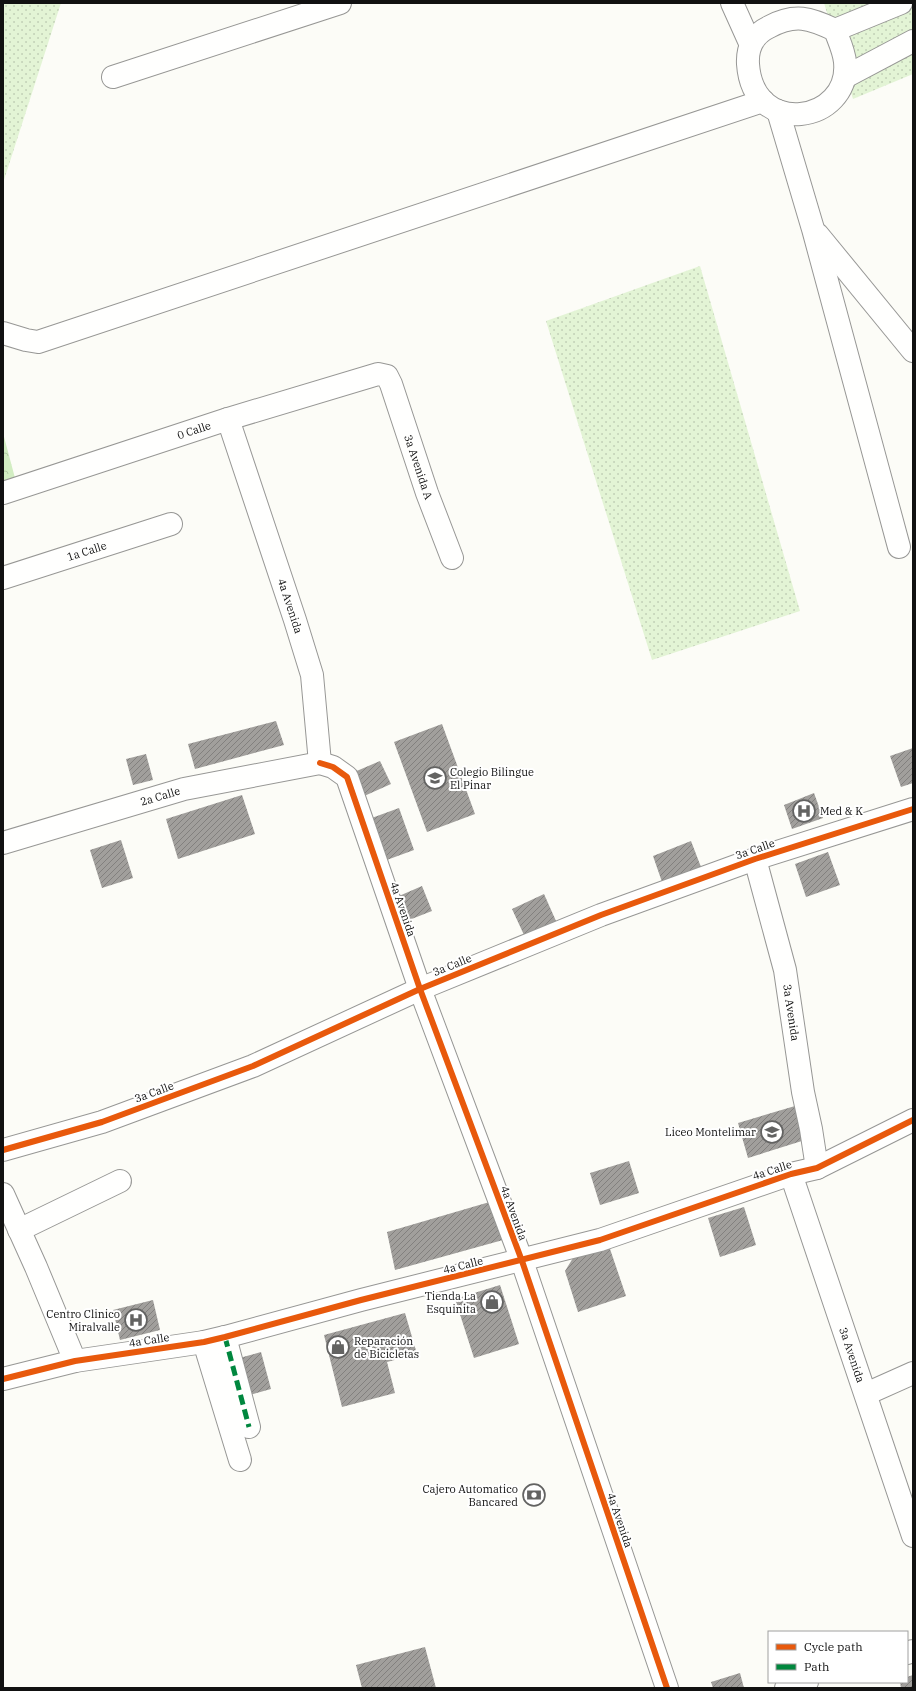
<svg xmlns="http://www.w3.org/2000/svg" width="916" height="1691" viewBox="0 0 916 1691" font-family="'IBM Plex Serif',serif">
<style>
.grass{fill:url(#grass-dots)}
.forest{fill:url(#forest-crowns)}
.building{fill:url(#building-hatch)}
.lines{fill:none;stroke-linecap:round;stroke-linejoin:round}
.minor-casing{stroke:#979795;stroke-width:24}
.minor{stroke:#fffffe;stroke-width:22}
.quiet{stroke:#00873e;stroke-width:5;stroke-dasharray:10 5;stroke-linecap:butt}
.cycleway-casing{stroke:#fff;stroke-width:8}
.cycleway{stroke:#e8590c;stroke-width:6}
.labels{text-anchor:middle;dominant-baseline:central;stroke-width:4;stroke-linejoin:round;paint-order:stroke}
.street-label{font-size:11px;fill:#111;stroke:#fff}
.poi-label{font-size:11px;fill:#111;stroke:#fff;text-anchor:end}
</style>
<defs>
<pattern id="grass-dots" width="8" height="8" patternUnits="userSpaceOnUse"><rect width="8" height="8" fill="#e3f4d5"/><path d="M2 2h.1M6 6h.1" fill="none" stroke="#c2d0b6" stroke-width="1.8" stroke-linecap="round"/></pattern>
<pattern id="forest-crowns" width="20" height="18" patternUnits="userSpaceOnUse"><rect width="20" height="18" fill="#d2edc2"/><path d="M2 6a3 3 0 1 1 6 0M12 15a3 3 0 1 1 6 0" fill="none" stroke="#b3caa6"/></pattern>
<pattern id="building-hatch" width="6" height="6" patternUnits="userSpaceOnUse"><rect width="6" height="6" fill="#a19f9c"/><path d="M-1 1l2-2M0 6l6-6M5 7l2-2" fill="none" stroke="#82807e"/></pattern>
</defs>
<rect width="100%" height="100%" fill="#fcfcf7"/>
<g class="grass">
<path d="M 3,3 L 61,3 L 3,183 Z"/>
<path d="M 824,3 L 913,3 L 913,74 L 853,99 Z"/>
<path d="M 700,266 L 800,611 L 652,660 L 546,321 Z"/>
</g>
<path class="forest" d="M 3,433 L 15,478 L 3,481 Z"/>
<g class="building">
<path d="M 276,721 L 284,745 L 195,769 L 188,744 Z"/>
<path d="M 442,724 L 475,814 L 427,832 L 394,742 Z"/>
<path d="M 913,748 L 913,783 L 901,787 L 890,756 Z"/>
<path d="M 146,754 L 153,780 L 133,785 L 126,759 Z"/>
<path d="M 380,761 L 391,784 L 362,797 L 352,773 Z"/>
<path d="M 814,793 L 823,818 L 792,829 L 784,805 Z"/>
<path d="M 242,795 L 255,834 L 178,859 L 166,819 Z"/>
<path d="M 399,808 L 414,850 L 384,861 L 369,819 Z"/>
<path d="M 121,840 L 133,878 L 102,888 L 90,850 Z"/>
<path d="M 691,841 L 701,867 L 662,882 L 653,856 Z"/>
<path d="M 828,852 L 840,885 L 806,897 L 795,864 Z"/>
<path d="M 422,886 L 432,911 L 409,920 L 399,896 Z"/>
<path d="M 544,894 L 556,921 L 524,935 L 512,909 Z"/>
<path d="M 795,1106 L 805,1140 L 748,1158 L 738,1123 Z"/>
<path d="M 629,1161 L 639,1193 L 600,1205 L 590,1173 Z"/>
<path d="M 493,1201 L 503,1240 L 395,1270 L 387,1232 Z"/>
<path d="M 744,1207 L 756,1245 L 720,1257 L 708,1218 Z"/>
<path d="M 609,1246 L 626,1296 L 578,1312 L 565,1271 L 573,1258 Z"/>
<path d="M 500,1285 L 519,1344 L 474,1358 L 455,1299 Z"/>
<path d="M 153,1300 L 160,1330 L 120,1340 L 113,1310 Z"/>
<path d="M 405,1313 L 417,1354 L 387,1362 L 395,1393 L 342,1407 L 324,1335 Z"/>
<path d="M 261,1352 L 271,1389 L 242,1397 L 232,1360 Z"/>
<path d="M 425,1647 L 436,1688 L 362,1688 L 356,1665 Z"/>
<path d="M 740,1673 L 744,1688 L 713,1688 L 711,1682 Z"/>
<path d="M 913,1675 L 913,1688 L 901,1688 L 900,1682 L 907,1682 L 907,1677 Z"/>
</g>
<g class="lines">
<g class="minor-casing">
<g id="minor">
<path d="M 732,3 L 750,43"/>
<path d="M 835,30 C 839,41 844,51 845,62 C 851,123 753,139 748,64 C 747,47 754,34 769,27 C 795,13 810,18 835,30 L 901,3"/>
<path d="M 113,77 L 340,3"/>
<path d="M 845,77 L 913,41"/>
<path d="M 778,111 L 813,229 L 899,547"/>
<path d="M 818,235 L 913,351"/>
<path d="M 3,333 L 26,340 L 38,342 L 763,101"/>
<path id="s1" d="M 228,419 L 295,620 L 312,675 L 320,763"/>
<path id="s2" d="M 3,493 L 228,419 L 378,374 L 387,376 L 391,384 L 427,493 L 452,558"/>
<path id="s3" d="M 3,578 L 171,524"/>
<path d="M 320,763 L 333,767 L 347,777 L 420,989 L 522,1261 L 667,1688"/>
<path id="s4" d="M 3,843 L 184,789 L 320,763"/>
<path id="s5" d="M 755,859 L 785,970 L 803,1092 L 811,1129 L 817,1168"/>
<path d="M 3,1150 L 102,1122 L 253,1066 L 420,989 L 601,915 L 755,859 L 913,809"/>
<path id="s6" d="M 791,1174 L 913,1536"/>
<path d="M 3,1194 L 36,1267 L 75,1361"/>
<path d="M 19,1230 L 120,1181"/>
<path d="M 225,1337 L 249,1427"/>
<path d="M 204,1342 L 240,1460"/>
<path d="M 3,1379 L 75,1361 L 204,1342 L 225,1337 L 361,1300 L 600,1240 L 791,1174 L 817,1168 L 913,1120"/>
<path d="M 866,1394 L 913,1373"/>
<path d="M 907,1653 L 913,1651"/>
<path d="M 786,1688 L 807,1682"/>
</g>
</g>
<use href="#minor" class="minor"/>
<path class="quiet" d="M 225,1337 L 249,1427"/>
<g class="cycleway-casing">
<g id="cycleway">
<path d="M 320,763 L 333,767 L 347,777 L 420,989 L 522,1261 L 667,1688"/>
<path d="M 3,1150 L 102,1122 L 253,1066 L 420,989 L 601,915 L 755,859 L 913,809"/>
<path d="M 3,1379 L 75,1361 L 204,1342 L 225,1337 L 361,1300 L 600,1240 L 791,1174 L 817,1168 L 913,1120"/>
</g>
</g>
<use href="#cycleway" class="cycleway"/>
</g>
<defs>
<g id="school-ring" transform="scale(1.15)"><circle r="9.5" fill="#fff" stroke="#636362" stroke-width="1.5"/><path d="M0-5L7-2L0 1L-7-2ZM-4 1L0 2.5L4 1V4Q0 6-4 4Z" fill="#636362"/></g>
<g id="hospital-ring" transform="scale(1.15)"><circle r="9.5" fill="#fff" stroke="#636362" stroke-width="1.5"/><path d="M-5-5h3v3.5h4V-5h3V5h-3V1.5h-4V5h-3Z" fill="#636362"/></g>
<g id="shop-ring" transform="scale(1.15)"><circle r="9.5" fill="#fff" stroke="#636362" stroke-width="1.5"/><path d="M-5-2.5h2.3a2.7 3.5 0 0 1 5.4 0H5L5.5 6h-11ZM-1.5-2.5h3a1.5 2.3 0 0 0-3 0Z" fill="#636362"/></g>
<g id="bank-ring" transform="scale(1.15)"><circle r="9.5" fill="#fff" stroke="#636362" stroke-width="1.5"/><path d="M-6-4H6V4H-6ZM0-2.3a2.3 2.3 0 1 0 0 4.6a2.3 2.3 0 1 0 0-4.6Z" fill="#636362"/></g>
</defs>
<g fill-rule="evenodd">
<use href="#school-ring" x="435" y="778"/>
<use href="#hospital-ring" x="804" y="811"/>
<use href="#school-ring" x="772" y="1132"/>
<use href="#shop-ring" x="492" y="1302"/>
<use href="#hospital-ring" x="136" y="1320"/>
<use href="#shop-ring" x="338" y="1347"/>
<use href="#bank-ring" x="534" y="1495"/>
</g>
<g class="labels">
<g class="street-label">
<text stroke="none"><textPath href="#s2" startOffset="201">0 Calle</textPath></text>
<text stroke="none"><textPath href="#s2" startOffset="499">3a Avenida A</textPath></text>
<text stroke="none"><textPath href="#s3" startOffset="88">1a Calle</textPath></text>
<text stroke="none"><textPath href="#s1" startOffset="197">4a Avenida</textPath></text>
<text stroke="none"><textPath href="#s4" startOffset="164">2a Calle</textPath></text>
<text transform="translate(755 849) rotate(-19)">3a Calle</text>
<text transform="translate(403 909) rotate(71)">4a Avenida</text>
<text transform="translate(452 965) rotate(-22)">3a Calle</text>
<text stroke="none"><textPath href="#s5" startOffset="158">3a Avenida</textPath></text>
<text transform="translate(154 1092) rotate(-20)">3a Calle</text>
<text transform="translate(772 1170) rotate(-18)">4a Calle</text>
<text transform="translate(514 1213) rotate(70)">4a Avenida</text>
<text transform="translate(463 1265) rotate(-14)">4a Calle</text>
<text transform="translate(149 1340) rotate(-9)">4a Calle</text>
<text stroke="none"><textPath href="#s6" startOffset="191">3a Avenida</textPath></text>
<text transform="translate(620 1520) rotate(71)">4a Avenida</text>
</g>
<g class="poi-label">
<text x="450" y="772" text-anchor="start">Colegio Bilingue<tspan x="450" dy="13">El Pinar</tspan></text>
<text x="820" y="811" text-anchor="start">Med &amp; K</text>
<text x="756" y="1132">Liceo Montelimar</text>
<text x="476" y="1296">Tienda La<tspan x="476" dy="13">Esquinita</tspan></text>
<text x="120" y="1314">Centro Clinico<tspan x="120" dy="13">Miralvalle</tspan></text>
<text x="354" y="1341" text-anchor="start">Reparación<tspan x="354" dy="13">de Bicicletas</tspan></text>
<text x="518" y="1489">Cajero Automatico<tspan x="518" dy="13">Bancared</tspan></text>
</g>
</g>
<rect width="916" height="1691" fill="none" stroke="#111111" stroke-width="8"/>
<rect x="768" y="1631" width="140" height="52" fill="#ffffff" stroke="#a0a0a0"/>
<rect x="776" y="1644" width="20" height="6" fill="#e8590c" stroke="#a0a0a0"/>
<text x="804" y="1651" font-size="12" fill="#111111">Cycle path</text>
<rect x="776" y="1664" width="20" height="6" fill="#00873e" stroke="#a0a0a0"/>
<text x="804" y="1671" font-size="12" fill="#111111">Path</text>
</svg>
